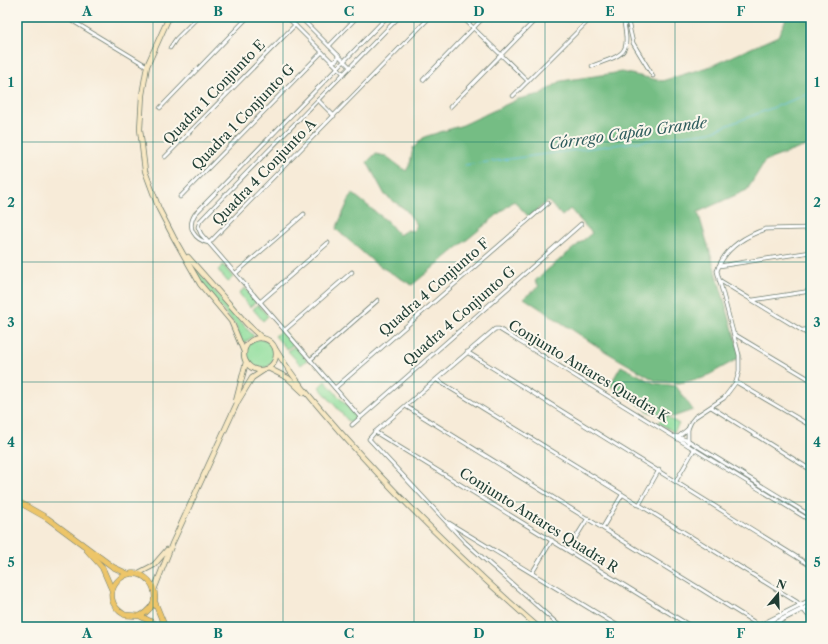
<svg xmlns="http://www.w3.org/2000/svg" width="828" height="644" viewBox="0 0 828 644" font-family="'Libre Caslon Text',serif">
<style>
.green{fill:#90de9c;stroke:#588e68}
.forest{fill:#74bd84;stroke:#4a7d5c}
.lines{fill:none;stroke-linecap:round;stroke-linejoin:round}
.stream{stroke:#5fbedd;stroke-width:1}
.minor-casing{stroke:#6b7a6d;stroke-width:4.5}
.tertiary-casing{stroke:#6b7a6d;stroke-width:5.5}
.secondary-casing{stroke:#6b7a6d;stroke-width:6}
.primary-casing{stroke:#6b7a6d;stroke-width:6}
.minor{stroke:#fff;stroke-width:3}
.tertiary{stroke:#fff;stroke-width:4}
.secondary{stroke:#f8e8c3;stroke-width:4.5}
.primary{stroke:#edc569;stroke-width:5}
.grid{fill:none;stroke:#0f766e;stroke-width:1;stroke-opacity:0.55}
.labels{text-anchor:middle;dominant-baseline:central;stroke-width:4;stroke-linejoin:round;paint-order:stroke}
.street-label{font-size:14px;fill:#1f3d34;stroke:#fbf7ec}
.water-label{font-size:15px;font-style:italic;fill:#2f5d5e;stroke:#fbf7ec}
.neatline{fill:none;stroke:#0f766e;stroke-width:1.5}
.grid-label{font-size:13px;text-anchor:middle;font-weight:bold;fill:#0f766e}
</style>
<rect width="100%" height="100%" fill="#fbf7ec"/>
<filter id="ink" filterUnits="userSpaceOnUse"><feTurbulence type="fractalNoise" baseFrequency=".025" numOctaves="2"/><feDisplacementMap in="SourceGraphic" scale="8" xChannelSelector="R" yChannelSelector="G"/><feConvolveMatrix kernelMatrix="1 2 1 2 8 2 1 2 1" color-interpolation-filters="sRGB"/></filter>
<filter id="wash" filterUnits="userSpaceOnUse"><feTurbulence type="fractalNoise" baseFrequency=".012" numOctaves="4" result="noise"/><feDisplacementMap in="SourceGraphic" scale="16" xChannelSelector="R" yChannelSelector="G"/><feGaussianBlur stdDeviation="0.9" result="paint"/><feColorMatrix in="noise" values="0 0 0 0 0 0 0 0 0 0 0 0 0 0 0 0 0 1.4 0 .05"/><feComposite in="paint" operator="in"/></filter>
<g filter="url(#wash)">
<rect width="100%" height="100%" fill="#f7ebd8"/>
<g class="green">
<path d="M 187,258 L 249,331 L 254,336 L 242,344 L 236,326 L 202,285 Z"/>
<path d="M 223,265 L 233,277 L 228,282 L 218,270 Z"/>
<path d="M 245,288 L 257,301 L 250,307 L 239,293 Z"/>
<path d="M 258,305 L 268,316 L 263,321 L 253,309 Z"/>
<path d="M 282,330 L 294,344 L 287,349 L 275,336 Z"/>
<circle cx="260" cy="354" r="15"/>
<path d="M 295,346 L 307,360 L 301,365 L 288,351 Z"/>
<path d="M 325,381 L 355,415 L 355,419 L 350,423 L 319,387 Z"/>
<path d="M 664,415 L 679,424 L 674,432 L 659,423 Z"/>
</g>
<g class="forest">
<path d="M 787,17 L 811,17 L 811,144 L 765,161 L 747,190 L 698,212 L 741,357 L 703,378 L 679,383 L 656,381 L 603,350 L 524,298 L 539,286 L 535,281 L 540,276 L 592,233 L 570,209 L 562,216 L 548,201 L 529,217 L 514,201 L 412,285 L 376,264 L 336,229 L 352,193 L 388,222 L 399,235 L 407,230 L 413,231 L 417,225 L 406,210 L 385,195 L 367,162 L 375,154 L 386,156 L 406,171 L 410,164 L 413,148 L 424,137 L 463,125 L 518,99 L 541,94 L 561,81 L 622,72 L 662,81 L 711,66 L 778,36 Z"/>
<path d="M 621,366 L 654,383 L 676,386 L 693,410 L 673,417 L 649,412 L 610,385 Z"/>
</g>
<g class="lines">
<path class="stream" d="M 465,165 L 710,132 L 811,93"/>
</g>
</g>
<g filter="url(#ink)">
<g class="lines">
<g class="minor-casing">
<g id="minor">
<path d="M 66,17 L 147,66"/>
<path d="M 287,17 L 344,74"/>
<path d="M 300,17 L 350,67"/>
<path d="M 462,17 L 528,81"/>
<path d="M 627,17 L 633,43 L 653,76"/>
<path d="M 329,46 L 357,17"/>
<path d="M 170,48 L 176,39 L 198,17"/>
<path d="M 332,62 L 337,60 L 338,55"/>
<path d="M 592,66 C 627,53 630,55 623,17"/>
<path d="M 423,80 L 484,17"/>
<path d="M 513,96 L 592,17"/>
<path d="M 318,100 L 334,116"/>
<path d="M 450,107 L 538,17"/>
<path d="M 160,108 L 248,17"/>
<path d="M 165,157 L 295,25"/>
<path d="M 180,197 L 322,52"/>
<path d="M 209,243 L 430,17"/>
<path d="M 209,243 C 195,240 186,228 195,214 L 387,17"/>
<path d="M 719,266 L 811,252"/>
<path d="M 236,273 L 304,214"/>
<path d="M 719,280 L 811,336"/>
<path d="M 753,300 L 811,291"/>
<path d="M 260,302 L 328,243"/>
<path d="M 285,330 L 352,272"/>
<path d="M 803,330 L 811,329"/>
<path d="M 734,334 L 811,380"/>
<path d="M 467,352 L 811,566"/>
<path d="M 310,360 L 378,300"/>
<path d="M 437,380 L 797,602 L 811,619"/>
<path d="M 736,382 L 811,426"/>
<path d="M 335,388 L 548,203"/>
<path d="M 407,407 L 754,622 L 759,627"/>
<path d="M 711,407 L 811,470"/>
<path d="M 360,417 L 201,234 L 198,227 L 200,221 L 226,194 L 399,17"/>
<path d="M 352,425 L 581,224"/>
<path d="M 375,432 L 692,627"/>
<path d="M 675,436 L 689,441 L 811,516"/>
<path d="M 677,438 L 688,429"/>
<path d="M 688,445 L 688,429 L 691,422 L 695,417 L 724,398 L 736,382 L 739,371 L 739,355 L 717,271 C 724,249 745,236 766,229 L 811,228"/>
<path d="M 676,481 L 695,448"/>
<path d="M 639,505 L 659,470"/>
<path d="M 449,523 L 620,627"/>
<path d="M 603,527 L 622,495"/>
<path d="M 568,550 L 588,518"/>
<path d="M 532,573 L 552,540"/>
<path d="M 561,627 L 465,542 L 369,439 L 375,432 L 495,329 L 499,329 L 811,521"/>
</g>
</g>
<g class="tertiary-casing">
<g id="tertiary">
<path d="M 757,627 L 811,600"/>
<path d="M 767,627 L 811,605"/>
</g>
</g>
<g class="secondary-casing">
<g id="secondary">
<path d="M 169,17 L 147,66 L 142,95 L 140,129 L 145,171 L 159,209 L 174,238 L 200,284 L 231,321 L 244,352"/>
<path d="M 188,257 L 247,324 L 262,338"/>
<circle cx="260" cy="354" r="16"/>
<path d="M 276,350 C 294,380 318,406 341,433 C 402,502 469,567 538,627"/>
<path d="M 268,368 L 288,378 L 304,393"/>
<path d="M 236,401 L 246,362"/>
<path d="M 137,574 L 154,565 L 167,550"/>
<path d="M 154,590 L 172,544 L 238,401 L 252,378 L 264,370"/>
</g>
</g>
<g class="primary-casing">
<g id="primary">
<path d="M 17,501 L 47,518 L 113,567 L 128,574"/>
<path d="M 86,549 L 102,567 L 112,590"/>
<path d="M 154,600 L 165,627"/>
<path d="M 140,616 C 148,612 153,607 155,598 C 155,592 153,585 149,581 C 128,557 92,596 125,615 L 140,616 L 161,627"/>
</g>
</g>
<use href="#minor" class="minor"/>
<use href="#tertiary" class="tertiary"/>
<use href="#secondary" class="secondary"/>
<use href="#primary" class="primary"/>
</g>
</g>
<path class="grid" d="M 153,17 L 153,627M 283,17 L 283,627M 414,17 L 414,627M 545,17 L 545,627M 675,17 L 675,627M 17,142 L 811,142M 17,262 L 811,262M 17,382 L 811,382M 17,502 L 811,502"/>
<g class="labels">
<g class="street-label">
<text transform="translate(214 92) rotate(-46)">Quadra 1 Conjunto E</text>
<text transform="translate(243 117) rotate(-46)">Quadra 1 Conjunto G</text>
<text transform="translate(264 172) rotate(-46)">Quadra 4 Conjunto A</text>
<text transform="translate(434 287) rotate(-41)">Quadra 4 Conjunto F</text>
<text transform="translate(459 316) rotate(-41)">Quadra 4 Conjunto G</text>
<text transform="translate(589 371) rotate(31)">Conjunto Antares Quadra K</text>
<text transform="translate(539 520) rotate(32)">Conjunto Antares Quadra R</text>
</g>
<g class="water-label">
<text transform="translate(628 133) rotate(-8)">Córrego Capão Grande</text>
</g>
</g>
<rect width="828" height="644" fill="none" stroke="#fbf7ec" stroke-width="44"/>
<g transform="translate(778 594) rotate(19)" stroke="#fbf7ec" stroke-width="3" paint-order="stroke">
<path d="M0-3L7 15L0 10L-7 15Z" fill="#1f3d34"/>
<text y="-6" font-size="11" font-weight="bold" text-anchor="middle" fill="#1f3d34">N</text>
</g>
<rect x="22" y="22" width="784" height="600" class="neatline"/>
<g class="grid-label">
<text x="87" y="16">A</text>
<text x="218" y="16">B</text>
<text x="349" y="16">C</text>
<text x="479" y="16">D</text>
<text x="610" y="16">E</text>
<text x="741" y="16">F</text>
<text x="11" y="87">1</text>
<text x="817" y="87">1</text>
<text x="11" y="207">2</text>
<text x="817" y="207">2</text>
<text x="11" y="327">3</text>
<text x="817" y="327">3</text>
<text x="11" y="447">4</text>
<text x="817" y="447">4</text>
<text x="11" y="567">5</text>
<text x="817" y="567">5</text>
<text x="87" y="638">A</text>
<text x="218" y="638">B</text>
<text x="349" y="638">C</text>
<text x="479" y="638">D</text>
<text x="610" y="638">E</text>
<text x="741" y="638">F</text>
</g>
</svg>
